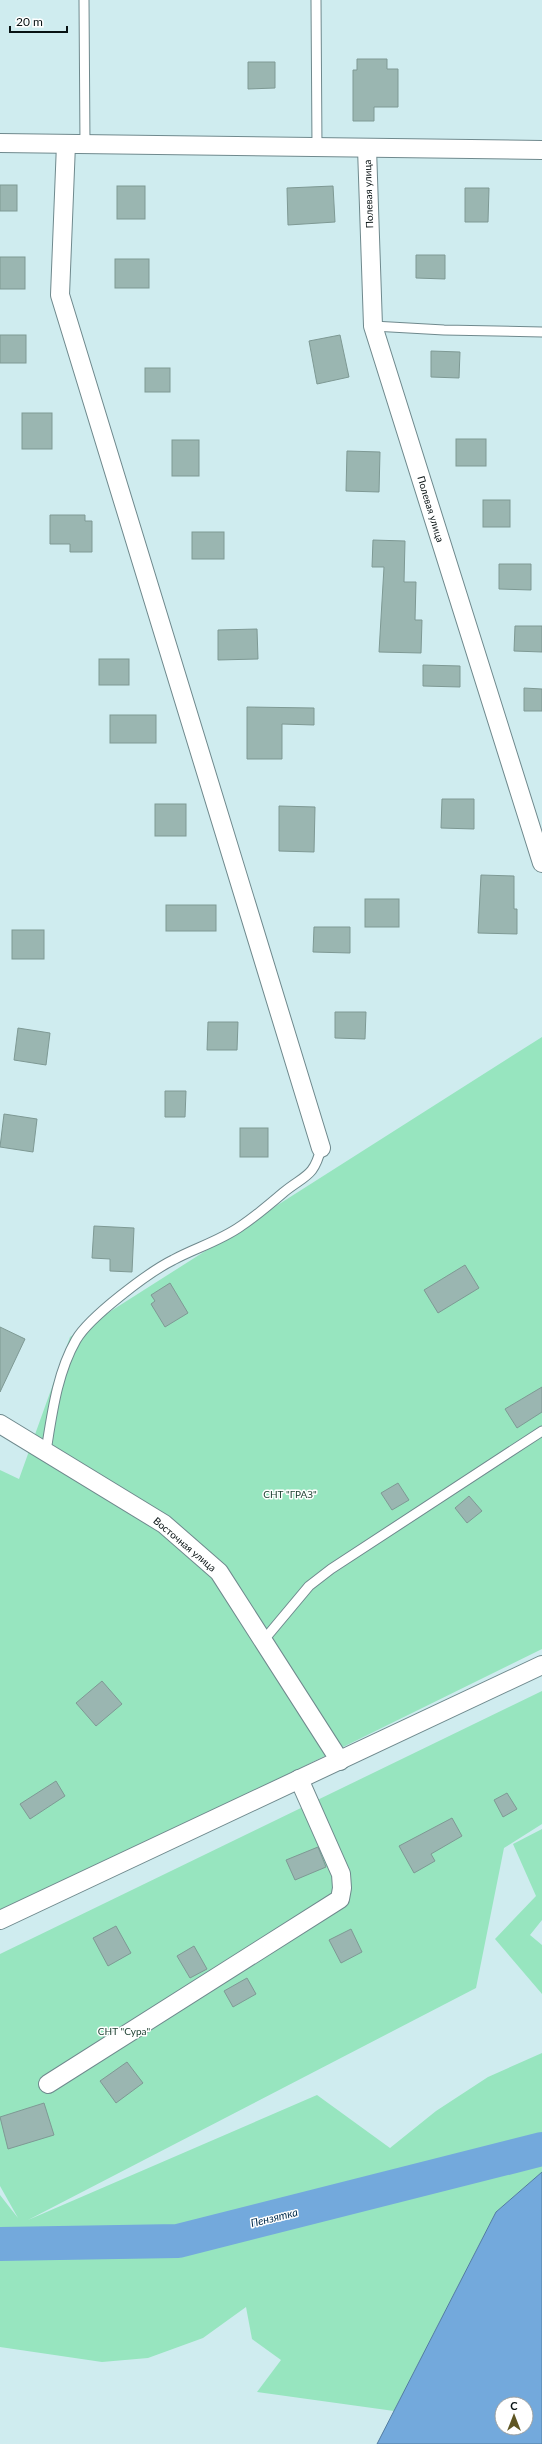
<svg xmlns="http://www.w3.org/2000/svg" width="542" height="2444" viewBox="0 0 542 2444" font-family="Lato,sans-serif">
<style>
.green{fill:#97e5bf}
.water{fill:#73a9dc;stroke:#537ca0;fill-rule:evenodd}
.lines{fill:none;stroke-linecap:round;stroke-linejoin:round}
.river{stroke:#73a9dc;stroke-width:34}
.building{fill:#9ab6b1;stroke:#7e9994}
.service-casing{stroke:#6f898d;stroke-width:11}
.minor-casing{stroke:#6f898d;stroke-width:20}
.service{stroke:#fff;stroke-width:9}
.minor{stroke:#fff;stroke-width:18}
.labels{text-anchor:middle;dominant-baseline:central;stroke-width:3;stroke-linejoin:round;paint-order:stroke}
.street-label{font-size:10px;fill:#081213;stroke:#fff}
.park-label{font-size:10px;fill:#193c2d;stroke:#fff}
.water-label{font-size:11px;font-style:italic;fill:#002b4c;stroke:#fff}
</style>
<rect width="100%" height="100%" fill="#cfecef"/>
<g class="green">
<path d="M 542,1037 L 542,1649 L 0,1916 L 0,1470 L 19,1479 L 70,1337 Z"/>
<path d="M 542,1691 L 542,1824 L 504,1848 L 476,1988 L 28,2220 L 317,2095 L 390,2148 L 436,2111 L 488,2077 L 542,2053 L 542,2172 L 496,2212 L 394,2411 L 257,2392 L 281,2360 L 252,2339 L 246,2307 L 203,2338 L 148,2358 L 102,2362 L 0,2347 L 0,2195 L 18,2218 L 0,2186 L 0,1954 Z"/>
<path d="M 542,1829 L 542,1920 L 530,1935 L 542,1945 L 542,1994 L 495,1939 L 536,1896 L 513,1844 Z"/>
</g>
<path class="water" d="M 542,2172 L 542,2444 L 377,2444 L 496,2212 ZM 502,2404 L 526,2404 L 526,2428 L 502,2428 Z"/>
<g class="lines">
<path class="river" d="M 0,2244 L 178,2241 L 542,2149"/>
</g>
<g class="building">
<path d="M 357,59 L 387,59 L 387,69 L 398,69 L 398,107 L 374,107 L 374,121 L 353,121 L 353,70 L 357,70 Z"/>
<path d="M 248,62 L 275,62 L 275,88 L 248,89 Z"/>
<rect x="0" y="185" width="17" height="26"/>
<rect x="117" y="186" width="28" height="33"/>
<path d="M 333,186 L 335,222 L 288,225 L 287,188 Z"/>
<path d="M 465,188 L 489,188 L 488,222 L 465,222 Z"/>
<path d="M 416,255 L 445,255 L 445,279 L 416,278 Z"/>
<rect x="0" y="257" width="25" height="32"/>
<rect x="115" y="259" width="34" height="29"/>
<rect x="0" y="335" width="26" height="28"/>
<path d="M 340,335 L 349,377 L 317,384 L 309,341 Z"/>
<path d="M 431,351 L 460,352 L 459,378 L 431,377 Z"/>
<rect x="145" y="368" width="25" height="24"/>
<rect x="22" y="413" width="30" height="36"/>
<rect x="456" y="439" width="30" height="27"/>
<rect x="172" y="440" width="27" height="36"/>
<path d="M 347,451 L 380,452 L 379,492 L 346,491 Z"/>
<rect x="483" y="500" width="27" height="27"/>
<path d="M 50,515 L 85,515 L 85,521 L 92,521 L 92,552 L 70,552 L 70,544 L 50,544 Z"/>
<rect x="192" y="532" width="32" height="27"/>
<path d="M 373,540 L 405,541 L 404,582 L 416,582 L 415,620 L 422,620 L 421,653 L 379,652 L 384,567 L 372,567 Z"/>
<path d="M 499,564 L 531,564 L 531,590 L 499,589 Z"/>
<path d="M 515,626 L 542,626 L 542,652 L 514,651 Z"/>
<path d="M 257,629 L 258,659 L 218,660 L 218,630 Z"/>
<rect x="99" y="659" width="30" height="26"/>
<path d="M 423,665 L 460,666 L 460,687 L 423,686 Z"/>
<path d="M 524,688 L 542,689 L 542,711 L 524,711 Z"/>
<path d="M 247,707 L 314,708 L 314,725 L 282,724 L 282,759 L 247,759 Z"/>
<rect x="110" y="715" width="46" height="28"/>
<path d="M 442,799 L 474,799 L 474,829 L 441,828 Z"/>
<rect x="155" y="804" width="31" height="32"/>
<path d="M 279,806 L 315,807 L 314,852 L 279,851 Z"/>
<path d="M 481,875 L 514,876 L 514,909 L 517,909 L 517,934 L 478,933 Z"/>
<rect x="365" y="899" width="34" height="28"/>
<rect x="166" y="905" width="50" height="26"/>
<path d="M 314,927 L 350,927 L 350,953 L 313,952 Z"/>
<rect x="12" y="930" width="32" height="29"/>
<path d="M 335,1012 L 366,1012 L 365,1039 L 335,1038 Z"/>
<path d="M 208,1022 L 238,1022 L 237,1050 L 207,1050 Z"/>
<path d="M 18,1028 L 50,1033 L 46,1065 L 14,1060 Z"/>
<path d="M 165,1091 L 186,1091 L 185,1117 L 165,1117 Z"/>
<path d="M 4,1114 L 37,1119 L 33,1152 L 0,1147 Z"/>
<rect x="240" y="1128" width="28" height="29"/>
<path d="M 94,1226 L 134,1228 L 132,1272 L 110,1271 L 110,1259 L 92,1258 Z"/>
<path d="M 465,1265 L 479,1288 L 438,1313 L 424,1290 Z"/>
<path d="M 170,1283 L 188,1313 L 165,1327 L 151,1304 L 155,1301 L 151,1295 Z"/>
<path d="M 0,1327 L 25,1339 L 0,1392 Z"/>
<path d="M 542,1387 L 542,1412 L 517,1428 L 505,1409 Z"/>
<path d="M 398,1483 L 409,1500 L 392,1510 L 381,1493 Z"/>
<path d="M 469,1496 L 482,1511 L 467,1523 L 455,1508 Z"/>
<path d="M 102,1681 L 122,1704 L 96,1726 L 76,1703 Z"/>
<path d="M 56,1781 L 65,1796 L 30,1819 L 20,1804 Z"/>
<path d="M 507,1793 L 517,1809 L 503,1817 L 494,1800 Z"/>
<path d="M 452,1818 L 462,1836 L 431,1854 L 435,1861 L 414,1873 L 399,1846 Z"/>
<path d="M 318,1847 L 326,1867 L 295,1880 L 286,1860 Z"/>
<path d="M 116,1926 L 131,1953 L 108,1966 L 93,1938 Z"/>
<path d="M 351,1929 L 362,1952 L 341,1963 L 329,1940 Z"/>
<path d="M 194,1946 L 207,1969 L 190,1978 L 177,1956 Z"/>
<path d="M 247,1978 L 256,1994 L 233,2007 L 224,1991 Z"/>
<path d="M 127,2062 L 143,2083 L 116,2103 L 100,2081 Z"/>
<path d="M 44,2103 L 54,2135 L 8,2149 L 0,2117 Z"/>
</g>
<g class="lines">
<g class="service-casing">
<g id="service">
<path d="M 84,0 L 85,144"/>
<path d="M 316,0 L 317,147"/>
<path d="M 373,326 L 444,330 L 542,332"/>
<path d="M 46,1451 C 52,1414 57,1373 76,1340 C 89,1317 149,1272 173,1260 C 195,1248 220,1241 241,1226 C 256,1216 270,1204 284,1192 C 305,1175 314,1177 321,1148"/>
<path d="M 263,1641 L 309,1586 L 331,1569 L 542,1431"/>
</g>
</g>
<g class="minor-casing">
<g id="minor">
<path d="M 0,143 L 542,150"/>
<path d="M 66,144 L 60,295 L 321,1148"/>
<path d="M 367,148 L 373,326 L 542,863"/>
<path d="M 0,1424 L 164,1524 L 219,1572 L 340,1761"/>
<path d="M 0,1920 L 542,1665"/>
<path d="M 48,2084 L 340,1899 L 342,1888 L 341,1874 L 299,1779"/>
</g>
</g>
<use href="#service" class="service"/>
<use href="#minor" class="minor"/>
</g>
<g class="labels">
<g class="street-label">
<text transform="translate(368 194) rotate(-92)">Полевая улица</text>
<text transform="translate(431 509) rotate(73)">Полевая улица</text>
<text transform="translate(185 1544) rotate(40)">Восточная улица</text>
</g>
<g class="park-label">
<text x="290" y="1494">СНТ "ГРАЗ"</text>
<text x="124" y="2031">СНТ "Сура"</text>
</g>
<g class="water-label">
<text transform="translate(274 2217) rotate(-14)">Пензятка</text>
</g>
</g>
<g transform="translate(514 2416)"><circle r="19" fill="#ffffff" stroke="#9ca0a1"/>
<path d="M0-3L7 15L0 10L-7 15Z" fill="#5f5623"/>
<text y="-6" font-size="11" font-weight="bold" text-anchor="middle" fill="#081213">С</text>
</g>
<path d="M10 26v6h57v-6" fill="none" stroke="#081213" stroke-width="2"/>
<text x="16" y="26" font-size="12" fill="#081213" stroke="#ffffff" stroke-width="3" paint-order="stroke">20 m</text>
</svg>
